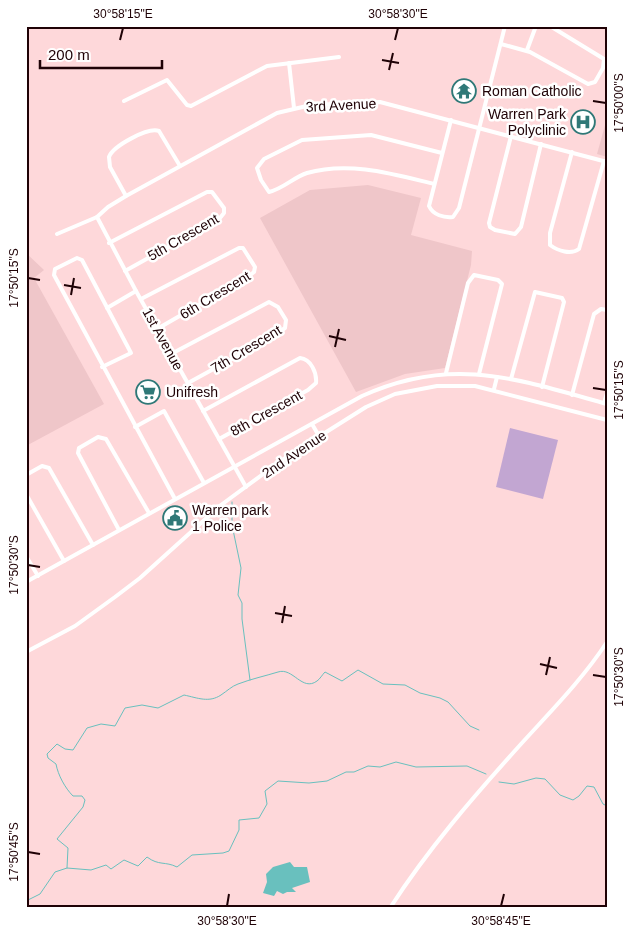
<svg xmlns="http://www.w3.org/2000/svg" width="633" height="934" viewBox="0 0 633 934" font-family="Helvetica,sans-serif">
<style>
.built{fill:#efc6c9}
.green{fill:#c2a6d2}
.water{fill:#69c0be}
.lines{fill:none;stroke-linecap:round;stroke-linejoin:round}
.stream{stroke:#69c0be;stroke-width:1}
.minor{stroke:#fff;stroke-width:4}
.ticks{fill:none;stroke:#1f0206;stroke-width:2}
.labels{text-anchor:middle;dominant-baseline:central;stroke-width:5;stroke-linejoin:round;paint-order:stroke}
.poi-label{font-size:14px;fill:#1f0206;stroke:#fff;text-anchor:start}
.street-label{font-size:14px;fill:#1f0206;stroke:#fff}
.neatline{fill:none;stroke:#1f0206;stroke-width:2}
.ticks-label{font-size:12px;text-anchor:middle;fill:#1f0206}
</style>
<rect width="100%" height="100%" fill="#fed8da"/>
<g class="built">
<path d="M 607,118 L 607,157 L 597,154 Z"/>
<path d="M 368,185 L 421,198 L 411,235 L 472,251 L 471,265 L 445,368 L 405,374 L 356,392 L 260,218 L 310,190 Z"/>
<path d="M 26,253 L 44,270 L 34,278 L 104,404 L 26,446 Z"/>
</g>
<path class="green" d="M 510,428 L 558,440 L 543,499 L 496,487 Z"/>
<path class="water" d="M 290,862 L 294,867 L 307,867 L 310,882 L 292,888 L 296,892 L 287,892 L 283,894 L 277,891 L 274,896 L 263,893 L 267,882 L 266,874 L 273,867 Z"/>
<g class="lines">
<g class="stream">
<path d="M 232,502 L 232,525 L 241,568 L 238,595 L 242,603 L 242,619 L 250,680"/>
<path d="M 499,782 L 514,784 L 536,778 L 545,779 L 560,795 L 573,800 L 579,796 L 587,786 L 594,787 L 603,804 L 607,806"/>
<path d="M 67,868 L 68,848 L 57,839 L 83,807 L 85,800 L 82,796 L 73,796 C 65,788 58,775 56,764 L 48,758 L 47,754 L 57,744 L 65,749 L 73,750 L 87,728 L 101,724 L 115,726 L 125,708 L 142,705 L 158,708 L 184,695 C 198,698 209,703 221,695 C 227,691 232,686 238,684 C 251,679 265,676 278,672 C 293,667 302,692 317,681 C 320,679 322,675 325,672 L 342,681 L 358,670 L 383,684 L 405,685 L 420,693 L 440,698 L 448,702 L 470,726 L 479,730"/>
<path d="M 26,901 L 40,894 L 55,872 L 67,868 L 91,870 L 106,865 L 111,869 L 124,860 L 138,866 L 147,857 C 159,866 165,861 177,867 L 192,855 L 223,853 L 229,851 L 239,830 L 239,820 L 259,818 L 267,804 L 265,791 L 278,781 L 309,783 L 327,781 L 346,772 L 354,772 L 368,766 L 380,767 L 396,762 L 416,767 L 467,766 L 486,774"/>
</g>
<g class="minor">
<path d="M 501,44 L 530,52 L 588,84 L 595,82 L 603,68 L 604,59 L 550,26"/>
<path d="M 527,50 L 536,26"/>
<path d="M 289,63 L 294,108"/>
<path d="M 124,101 L 167,80 L 187,105 L 191,106 L 267,66 L 339,57"/>
<path d="M 451,120 L 429,206 C 433,215 444,218 453,217 L 459,208 L 505,26"/>
<path d="M 511,136 L 489,223 L 490,227 L 495,230 L 515,234 L 521,227 L 541,144"/>
<path d="M 572,152 L 550,233 L 550,245 C 558,251 571,255 579,249 L 604,161"/>
<path d="M 434,184 C 393,174 349,161 307,173 C 294,177 283,189 269,192 L 261,180 L 257,168 L 264,159 L 302,140 L 371,135 L 442,153"/>
<path d="M 126,196 L 110,167 L 109,157 C 113,146 148,127 159,131 L 180,166"/>
<path d="M 97,217 L 136,291 L 246,487"/>
<path d="M 57,234 L 97,217 L 108,207 L 126,196 L 277,113 L 311,105 L 380,102 L 607,162"/>
<path d="M 109,243 L 207,192 L 212,192 L 224,208 L 224,213 L 220,218 L 125,271"/>
<path d="M 141,299 L 239,248 L 243,248 L 255,267 L 254,272 L 249,276 L 157,329"/>
<path d="M 107,308 L 136,291"/>
<path d="M 171,354 L 269,302 L 278,307 L 286,320 L 285,328 L 272,337 L 188,383"/>
<path d="M 102,367 L 131,353 L 82,260 L 77,258 L 55,269 L 54,275 L 175,499"/>
<path d="M 446,373 L 468,283 L 474,275 L 498,280 L 502,284 L 479,374"/>
<path d="M 511,379 L 535,292 L 562,298 L 564,302 L 542,387"/>
<path d="M 494,389 L 497,377"/>
<path d="M 572,395 L 594,314 L 601,309 L 607,310"/>
<path d="M 604,403 L 607,393"/>
<path d="M 203,411 L 300,358 C 311,359 317,373 316,383 L 308,390 L 219,439"/>
<path d="M 312,424 L 319,436"/>
<path d="M 135,427 L 164,411 L 204,483"/>
<path d="M 26,475 L 42,466 L 49,468 L 93,545"/>
<path d="M 26,494 L 64,561"/>
<path d="M 119,530 L 78,453 L 79,448 L 98,437 L 106,439 L 149,513"/>
<path d="M 26,556 L 38,576"/>
<path d="M 26,582 L 362,396 C 452,355 517,379 607,404"/>
<path d="M 26,652 L 75,626 L 115,597 L 140,578 L 221,505 L 285,458 L 366,407 L 395,394 L 437,386 L 475,386 L 607,420"/>
<path d="M 390,908 C 428,849 474,796 521,744 C 551,711 582,680 607,642"/>
</g>
</g>
<path class="ticks" d="M 120,40 L 123,28M 395,40 L 398,28M 382,60 L 399,63M 389,70 L 393,53M 593,101 L 606,103M 28,278 L 40,280M 64,285 L 81,288M 71,295 L 74,278M 329,336 L 346,340M 335,347 L 339,329M 593,388 L 606,390M 28,565 L 40,567M 275,613 L 292,616M 282,623 L 285,606M 540,664 L 557,668M 546,675 L 550,657M 593,675 L 606,677M 28,852 L 40,854M 227,906 L 229,894M 501,906 L 504,894"/>
<defs>
<g id="temple-ring" transform="scale(1.25)"><circle r="9.5" fill="#fff" stroke="#2f7877" stroke-width="1.5"/><path d="M0-6L5-2H3V0L6.5 2.5H4V6H1.5V3h-3V6H-4V2.5H-6.5L-3 0V-2H-5Z" fill="#2f7877"/></g>
<g id="hospital-ring" transform="scale(1.25)"><circle r="9.5" fill="#fff" stroke="#2f7877" stroke-width="1.5"/><path d="M-5-5h3v3.5h4V-5h3V5h-3V1.5h-4V5h-3Z" fill="#2f7877"/></g>
<g id="supermarket-ring" transform="scale(1.25)"><circle r="9.5" fill="#fff" stroke="#2f7877" stroke-width="1.5"/><path d="M-6-5.5h2.5l.6 2H6L4.5 2H-2.5L-4.4-4H-6ZM-1.5 3.2a1.3 1.3 0 1 0 .1 0ZM3 3.2a1.3 1.3 0 1 0 .1 0Z" fill="#2f7877"/></g>
<g id="civic-ring" transform="scale(1.25)"><circle r="9.5" fill="#fff" stroke="#2f7877" stroke-width="1.5"/><path d="M-.6-6.5H3V-4.5H.6V-3L4-1V1h2V6H-6V1h2V-1L-.6-3ZM-1.2 2.5V6h2.4V2.5Z" fill="#2f7877"/></g>
</defs>
<g fill-rule="evenodd">
<use href="#temple-ring" x="464" y="91"/>
<use href="#hospital-ring" x="583" y="122"/>
<use href="#supermarket-ring" x="148" y="392"/>
<use href="#civic-ring" x="175" y="518"/>
</g>
<g class="labels">
<g class="poi-label">
<text x="482" y="91">Roman Catholic</text>
<text x="566" y="114" text-anchor="end">Warren Park<tspan x="566" dy="16">Polyclinic</tspan></text>
<text x="166" y="392">Unifresh</text>
<text x="192" y="510">Warren park<tspan x="192" dy="16">1 Police</tspan></text>
</g>
<g class="street-label">
<text transform="translate(341 105) rotate(-3)">3rd Avenue</text>
<text transform="translate(183 237) rotate(-30)">5th Crescent</text>
<text transform="translate(215 295) rotate(-31)">6th Crescent</text>
<text transform="translate(163 339) rotate(61)">1st Avenue</text>
<text transform="translate(246 349) rotate(-31)">7th Crescent</text>
<text transform="translate(266 413) rotate(-29)">8th Crescent</text>
<text transform="translate(294 454) rotate(-34)">2nd Avenue</text>
</g>
</g>
<rect width="633" height="934" fill="none" stroke="#ffffff" stroke-width="55"/>
<path d="M40 60v8h122v-8" fill="none" stroke="#1f0206" stroke-width="2.5"/>
<text x="48" y="60" font-size="15" fill="#1f0206" stroke="#ffffff" stroke-width="4" paint-order="stroke">200 m</text>
<rect x="28" y="28" width="578" height="878" class="neatline"/>
<g class="ticks-label">
<text x="123" y="18">30°58'15"E</text>
<text x="398" y="18">30°58'30"E</text>
<text transform="translate(619 103) rotate(-90)" y="4">17°50'00"S</text>
<text transform="translate(14 278) rotate(-90)" y="4">17°50'15"S</text>
<text transform="translate(619 390) rotate(-90)" y="4">17°50'15"S</text>
<text transform="translate(14 565) rotate(-90)" y="4">17°50'30"S</text>
<text transform="translate(619 677) rotate(-90)" y="4">17°50'30"S</text>
<text transform="translate(14 852) rotate(-90)" y="4">17°50'45"S</text>
<text x="227" y="925">30°58'30"E</text>
<text x="501" y="925">30°58'45"E</text>
</g>
</svg>
